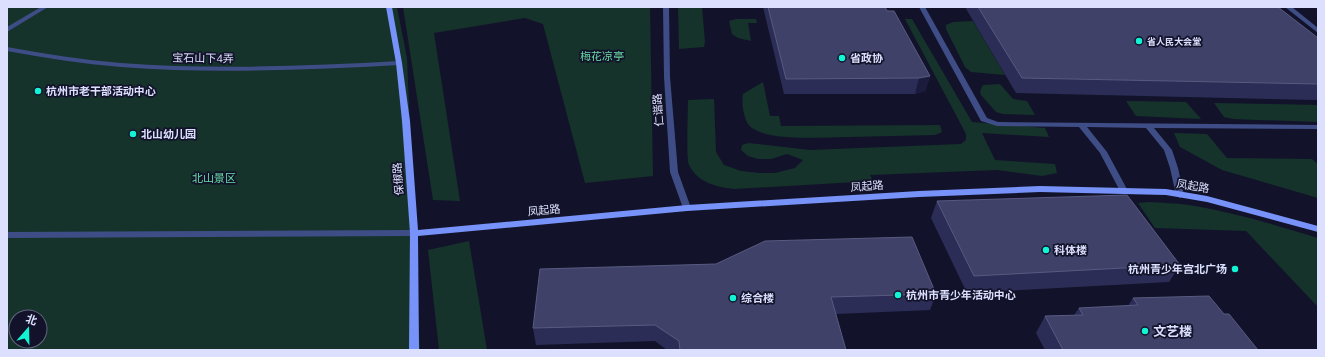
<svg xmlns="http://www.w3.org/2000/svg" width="1325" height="357" viewBox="0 0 1325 357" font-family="Mulish,'Noto Sans SC',sans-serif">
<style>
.green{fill:#15332b;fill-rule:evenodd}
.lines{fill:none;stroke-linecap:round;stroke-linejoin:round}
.street{fill:#3f4d86;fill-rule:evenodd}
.secondary{fill:#7793f9;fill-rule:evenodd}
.wall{fill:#2c2d57}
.shaded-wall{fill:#1a1b3d}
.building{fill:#3f4169;stroke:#585a80}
.poi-dot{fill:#11f5d5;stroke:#12132a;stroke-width:1.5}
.labels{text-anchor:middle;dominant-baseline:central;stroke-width:3.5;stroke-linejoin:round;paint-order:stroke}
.far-poi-label{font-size:9px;font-weight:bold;fill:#dce0fe;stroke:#12132a;text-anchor:start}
.park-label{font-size:11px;fill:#69dca4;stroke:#12132a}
.street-label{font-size:11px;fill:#dce0fe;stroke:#12132a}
.poi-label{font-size:11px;font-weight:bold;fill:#dce0fe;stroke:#12132a;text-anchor:start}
.near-poi-label{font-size:13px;font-weight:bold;fill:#dce0fe;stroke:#12132a;text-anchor:start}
</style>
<rect width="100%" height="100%" fill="#12132a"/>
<g class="green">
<path d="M 7,7 L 397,7 L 407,58 L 417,299 L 420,350 L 7,350 ZM 16,317 L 40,317 L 40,341 L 16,341 Z"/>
<path d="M 403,7 L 650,7 L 653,176 L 585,183 L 543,24 L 525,18 L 434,33 L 460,201 L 433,200 Z"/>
<path d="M 678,7 L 702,7 L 705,42 L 704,47 L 679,49 Z"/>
<path d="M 736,19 L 756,19 L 757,23 L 748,23 L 751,41 L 738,38 L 732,34 L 729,21 Z"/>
<path d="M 905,19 L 912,19 L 972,122 L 1045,128 L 1049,137 L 982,133 L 995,160 L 1055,164 L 1057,173 L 1042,176 L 997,170 L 870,175 L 873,181 L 734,189 C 717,187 698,183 689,165 C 686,160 688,110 688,100 L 714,99 L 716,152 L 724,165 L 741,171 L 759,173 L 775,173 L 795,168 L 803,160 L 787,154 L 771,159 L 758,159 L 748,156 L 741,150 L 742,145 L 749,143 L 810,150 L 961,144 L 966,140 L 966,134 Z"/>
<path d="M 973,21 L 1005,75 L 971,72 L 965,67 L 946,29 L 946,25 L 953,22 Z"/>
<path d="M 763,82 L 770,116 L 779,116 L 781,126 L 940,125 L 942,132 L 935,135 C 906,136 878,136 849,137 C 824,137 772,142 752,128 C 744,123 741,103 743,94 Z"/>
<path d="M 1000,84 L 1013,99 L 1027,101 L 1035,115 L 1003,114 L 996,112 L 981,95 L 980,91 L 983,85 Z"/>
<path d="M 1126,101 L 1186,102 L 1201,119 L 1136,116 Z"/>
<path d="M 1214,103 L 1318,105 L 1318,122 L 1233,119 L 1224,117 Z"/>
<path d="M 1174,133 L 1207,134 L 1227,158 L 1312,159 L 1318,164 L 1318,198 L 1222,170 L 1180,147 Z"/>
<path d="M 1149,202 C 1162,203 1176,203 1189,205 C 1233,212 1275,225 1318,238 L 1318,307 L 1246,231 L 1155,228 L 1138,203 Z"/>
<path d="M 469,241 L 487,350 L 439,350 L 428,250 Z"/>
</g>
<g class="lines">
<g class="street">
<path d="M 41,7 L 48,7 L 7,32 L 7,27 Z"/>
<path d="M 663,7 L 669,7 L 670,77 L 678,172 L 691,208 L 687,211 L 683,208 L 670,172 L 664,77 Z"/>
<path d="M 919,7 L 925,7 L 987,118 L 998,122 L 1318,125 L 1318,129 L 1154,128 L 1172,150 L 1178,168 L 1184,195 L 1180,198 L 1176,195 L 1170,168 L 1164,150 L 1146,128 L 1087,127 L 1107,152 L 1128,191 L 1124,194 L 1121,193 L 1100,153 L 1079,127 L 997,126 L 981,121 Z"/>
<path d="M 1285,7 L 1292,7 L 1318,28 L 1318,33 Z"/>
<path d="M 7,47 C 45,54 83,60 121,63 C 213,70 307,66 399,61 L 402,63 L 399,65 C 307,70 213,74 121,67 C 83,64 45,58 7,51 Z"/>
<path d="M 414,230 L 417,231 L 418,233 L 417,235 L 414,236 L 7,238 L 7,232 Z"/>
</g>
<path class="secondary" d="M 386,7 L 392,7 L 402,63 L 410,121 L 418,230 L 687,205 L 919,191 L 1040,186 L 1166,189 L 1207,196 L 1318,226 L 1318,232 L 1207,202 L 1166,195 L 1040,192 L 919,197 L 687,211 L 418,236 L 419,350 L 409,350 L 410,233 L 402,121 L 396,63 Z"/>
</g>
<g class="wall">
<path d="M 763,7 L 885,7 L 887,11 L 930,76 L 925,91 L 915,94 L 784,94 Z"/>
<path d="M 965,7 L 1278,7 L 1318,38 L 1318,100 L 1016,93 Z"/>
<path d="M 937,201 L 1180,265 L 1169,282 L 967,293 L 931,218 Z"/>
<path d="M 540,269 L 936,294 L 930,310 L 836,314 L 846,350 L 667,350 L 655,341 L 536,345 L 533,328 Z"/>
<path d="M 1133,298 L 1224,314 L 1258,350 L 1045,350 L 1036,333 L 1045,316 L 1074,315 L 1079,308 L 1128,306 Z"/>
</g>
<path class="shaded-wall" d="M 930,76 L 925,91 L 915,94 L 919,78 Z"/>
<g class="building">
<path d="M 768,7 L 885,7 L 887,11 L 894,11 L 930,76 L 919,78 L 786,79 Z"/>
<path d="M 978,7 L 1278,7 L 1318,38 L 1318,84 L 1022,78 Z"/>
<path d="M 1127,195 L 1180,265 L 974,276 L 937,201 Z"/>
<path d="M 912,237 L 936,294 L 831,297 L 846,350 L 680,350 L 679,341 L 655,325 L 533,328 L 540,269 L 716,264 L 765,241 Z"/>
<path d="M 1209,296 L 1224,314 L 1229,314 L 1258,350 L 1063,350 L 1045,316 L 1083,315 L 1079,308 L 1138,305 L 1133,298 Z"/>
</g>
<g class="poi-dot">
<circle cx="1139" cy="41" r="4"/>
<circle cx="842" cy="58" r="4"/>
<circle cx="38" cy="91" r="4"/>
<circle cx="133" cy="134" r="4"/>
<circle cx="1046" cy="250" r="4"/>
<circle cx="1235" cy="269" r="4"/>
<circle cx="898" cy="295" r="4"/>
<circle cx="733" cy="298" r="4"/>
<circle cx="1145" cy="331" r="4"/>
</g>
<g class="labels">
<g class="far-poi-label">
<text x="1147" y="41">省人民大会堂</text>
</g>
<g class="park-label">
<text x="602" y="56">梅花凉亭</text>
<text x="214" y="178">北山景区</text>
</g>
<g class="street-label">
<text transform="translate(203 58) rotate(1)">宝石山下4弄</text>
<text transform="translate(658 110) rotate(-94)">仁谐路</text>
<text transform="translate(398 179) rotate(-94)">保俶路</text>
<text transform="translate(867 186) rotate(-4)">凤起路</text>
<text transform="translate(1193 186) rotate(9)">凤起路</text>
<text transform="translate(544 210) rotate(-5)">凤起路</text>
</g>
<g class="poi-label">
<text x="850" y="58">省政协</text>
<text x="46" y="91">杭州市老干部活动中心</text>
<text x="141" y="134">北山幼儿园</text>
<text x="1054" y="250">科体楼</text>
<text x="1227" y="269" text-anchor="end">杭州青少年宫北广场</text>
<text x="906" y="295">杭州市青少年活动中心</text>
<text x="741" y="298">综合楼</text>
</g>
<g class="near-poi-label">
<text x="1153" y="331">文艺楼</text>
</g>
</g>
<rect width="1325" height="357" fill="none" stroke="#dce0fe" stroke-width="16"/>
<g transform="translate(28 329) rotate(20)"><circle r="19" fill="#12132a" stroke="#63657f"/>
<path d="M0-3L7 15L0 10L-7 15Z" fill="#11f5d5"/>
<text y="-6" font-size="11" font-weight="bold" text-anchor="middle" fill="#dce0fe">北</text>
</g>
</svg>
